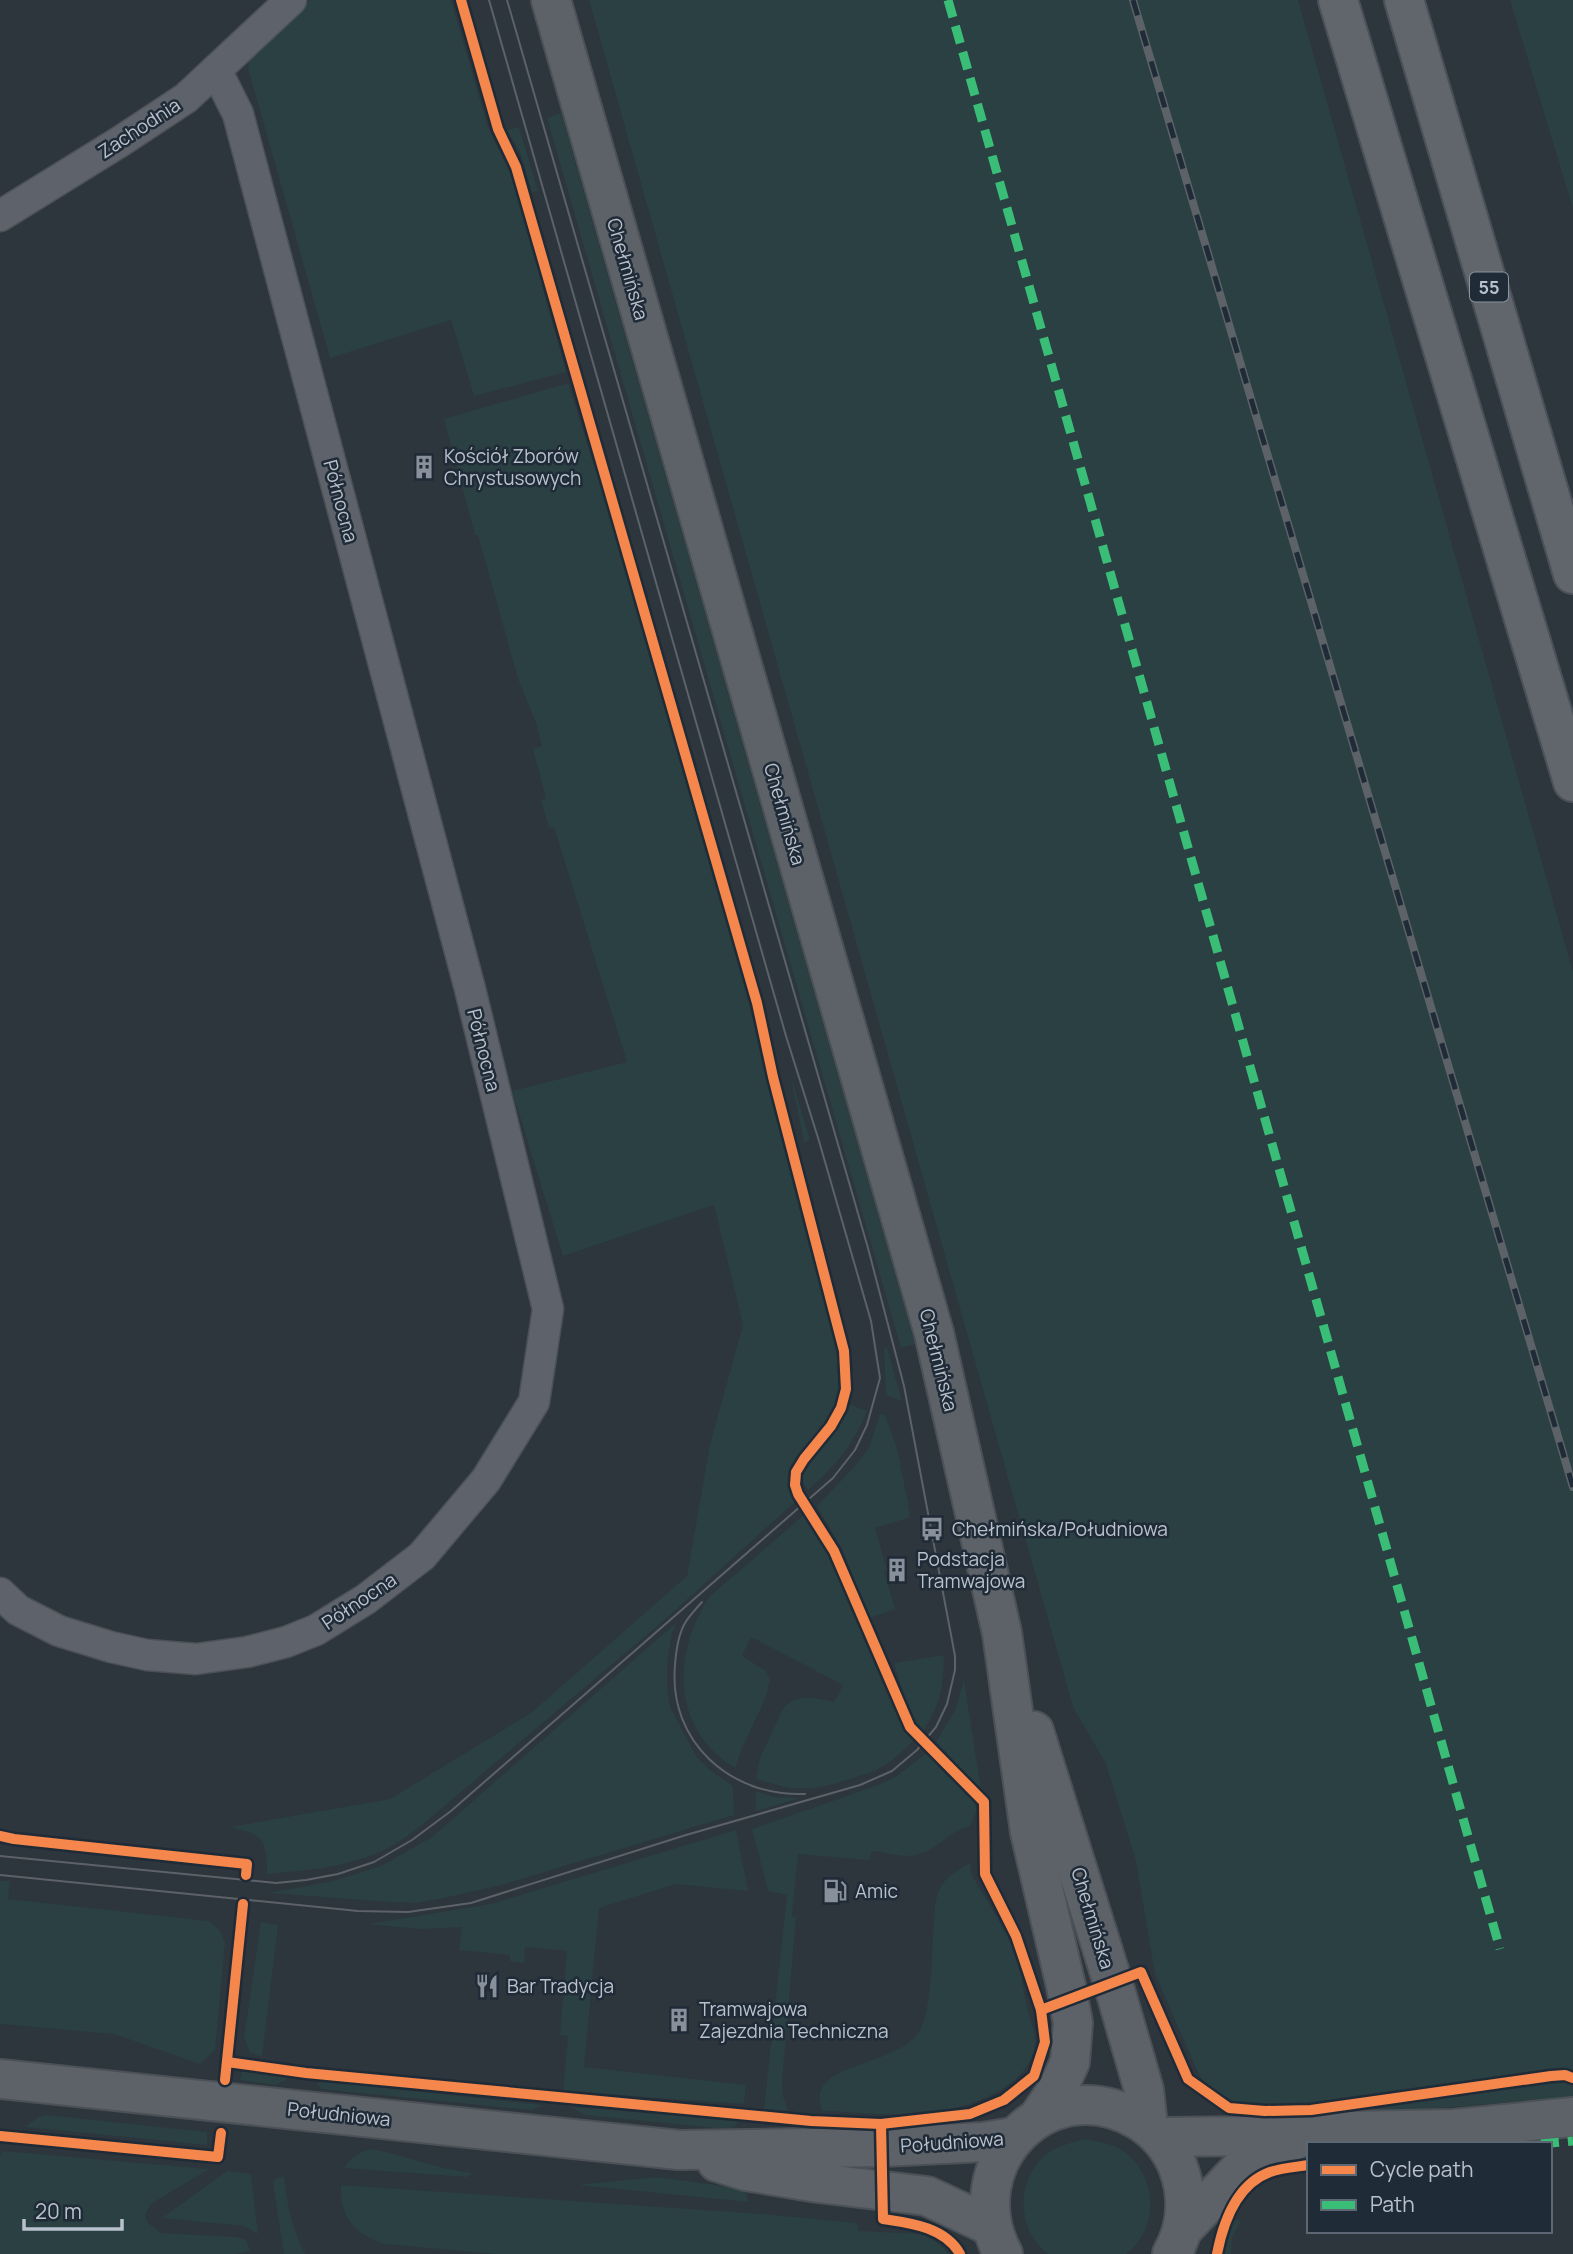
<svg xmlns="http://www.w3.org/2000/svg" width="1573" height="2254" viewBox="0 0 1573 2254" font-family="Manrope,sans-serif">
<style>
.green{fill:#2a4043}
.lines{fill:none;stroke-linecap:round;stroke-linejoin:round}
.street-casing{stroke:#4c5157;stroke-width:33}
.secondary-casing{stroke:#4c5157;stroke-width:42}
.primary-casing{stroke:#4b5159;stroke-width:42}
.street{stroke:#5e636b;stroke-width:30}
.secondary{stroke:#5d6269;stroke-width:38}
.primary{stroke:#61656c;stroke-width:38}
.tram{stroke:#5c6268;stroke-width:2}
.rail-casing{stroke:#5c6268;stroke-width:8}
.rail{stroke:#202b38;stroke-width:5;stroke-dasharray:16;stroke-linecap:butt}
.quiet{stroke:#3abd76;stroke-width:9;stroke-dasharray:18 9;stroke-linecap:butt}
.cycleway-casing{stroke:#202b38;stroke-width:15}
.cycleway{stroke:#f5874c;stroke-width:10}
.labels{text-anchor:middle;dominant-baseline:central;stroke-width:5;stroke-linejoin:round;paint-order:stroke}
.shield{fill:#202b38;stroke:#8b94a0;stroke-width:2}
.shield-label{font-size:18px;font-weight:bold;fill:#b9c1cd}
.street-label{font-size:19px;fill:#b9c1cd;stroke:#202b38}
.poi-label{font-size:19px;fill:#b9c1cd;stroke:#202b38;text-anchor:start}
</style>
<rect width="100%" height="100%" fill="#2d353d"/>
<g class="green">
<path d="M 310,0 L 451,0 L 488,128 L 508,168 L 516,191 L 566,372 L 474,396 L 451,320 L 330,358 L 248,68 L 249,59 L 254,50 Z"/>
<path d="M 589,0 L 1298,0 L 1573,972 L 1573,2097 L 1234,2125 L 1199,2075 L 1155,1974 L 1136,1861 L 1106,1764 L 1073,1707 Z"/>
<path d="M 1510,0 L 1573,0 L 1573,209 Z"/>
<path d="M 561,113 L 915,1344 L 901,1348 L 547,118 Z"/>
<path d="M 519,127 L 538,191 L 532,192 L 520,152 L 507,130 Z"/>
<path d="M 568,383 L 627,568 L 731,936 L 836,1337 C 841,1367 845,1394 829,1422 C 819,1439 804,1453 794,1470 C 790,1481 792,1489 798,1499 L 662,1622 L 422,1825 C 407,1836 392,1848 375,1854 C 341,1868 303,1871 267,1874 C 267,1841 264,1834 230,1827 L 390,1799 L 531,1713 L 687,1576 L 710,1444 L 743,1325 L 714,1205 L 563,1256 L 512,1091 L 627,1062 L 554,827 L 549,828 L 541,800 L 546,799 L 533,749 L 542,746 L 536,723 L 518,679 L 478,535 L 475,535 L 444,419 Z"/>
<path d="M 789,1070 L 810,1140 L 804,1142 Z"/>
<path d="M 887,1348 L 902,1401 L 886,1395 L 884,1349 Z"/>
<path d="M 852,1405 L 867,1411 C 851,1448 837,1464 808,1490 L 802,1481 L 804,1470 L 838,1429 L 848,1406 Z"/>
<path d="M 880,1414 L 885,1415 L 897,1448 L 910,1513 L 908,1518 L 875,1528 L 887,1570 L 884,1571 L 895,1609 L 870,1618 L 841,1547 L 817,1506 L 854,1467 L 869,1448 Z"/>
<path d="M 805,1514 L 830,1554 L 903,1727 L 916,1739 L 891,1761 L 875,1771 L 834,1784 L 814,1788 L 788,1788 L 756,1779 L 760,1758 L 782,1710 C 795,1692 815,1698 834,1702 L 843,1685 L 751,1637 L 742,1656 L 766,1671 L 770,1680 L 766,1697 L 742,1748 L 735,1768 C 671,1729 672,1654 709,1597 Z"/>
<path d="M 677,1622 L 672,1633 L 667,1664 L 667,1685 L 670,1707 L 696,1756 L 710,1770 L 733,1786 L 734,1815 L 501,1885 L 444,1898 L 416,1903 L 391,1902 L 269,1893 L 333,1881 L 356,1874 L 381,1866 L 432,1837 Z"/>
<path d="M 944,1655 C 943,1690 941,1701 923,1732 L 912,1721 L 894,1663 Z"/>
<path d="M 964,1680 L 981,1790 L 981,1791 L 936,1742 L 955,1710 Z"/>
<path d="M 928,1752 L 974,1801 L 977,1811 L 970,1826 C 949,1831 936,1851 916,1855 C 903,1858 885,1852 872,1851 L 869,1860 L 798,1854 L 792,1916 L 796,1917 L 782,2082 L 783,2096 L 788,2111 L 764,2109 L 787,1895 L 768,1891 L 752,1829 L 878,1785 L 894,1778 Z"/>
<path d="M 756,1791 L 773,1797 L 800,1798 L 756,1811 Z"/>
<path d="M 736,1830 L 748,1891 L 676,1884 L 599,1908 L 584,2067 L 746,2085 L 744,2104 L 563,2091 L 568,2036 L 560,2035 L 567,1951 L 525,1947 L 524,1963 L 510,1961 L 510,1955 L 459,1950 L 462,1927 L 420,1929 L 368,1924 L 491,1904 Z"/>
<path d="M 970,1863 L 972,1875 C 985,1898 1000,1921 1012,1945 C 1020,1963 1023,1988 1027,2008 C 1030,2019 1036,2033 1035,2044 C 1031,2085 974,2106 940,2111 C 902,2118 861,2112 822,2111 C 821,2106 819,2100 820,2095 C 824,2062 903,2063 920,2030 C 933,2006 931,1951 934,1923 C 935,1909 934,1894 944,1882 C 950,1874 961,1868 970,1863 Z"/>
<path d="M 0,1881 L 10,1881 L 8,1899 L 209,1921 C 218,1926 222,1933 225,1943 L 215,2050 L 200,2064 L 114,2034 L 0,2024 Z"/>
<path d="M 261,1922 L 278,1925 L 262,2057 L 250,2052 L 244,2038 Z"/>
<path d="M 248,2070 L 291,2077 L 276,2085 L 240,2080 L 242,2072 Z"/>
<path d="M 323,2081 L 543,2105 L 531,2110 L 321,2089 L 317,2083 Z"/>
<path d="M 572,2107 L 740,2120 L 734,2127 L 726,2129 L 584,2115 Z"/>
<path d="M 47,2115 L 207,2132 L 207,2145 L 25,2127 L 39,2117 Z"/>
<path d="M 1085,2139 C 1099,2142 1114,2143 1126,2153 C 1158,2178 1159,2230 1126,2254 L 1048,2254 C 1017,2230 1015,2183 1044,2156 C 1056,2146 1070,2143 1085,2139 Z"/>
<path d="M 370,2149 C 406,2155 436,2169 473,2173 L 467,2177 L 344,2168 C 351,2157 357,2153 370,2149 Z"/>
<path d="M 2,2151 L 209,2169 L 151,2204 L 145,2215 L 148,2223 L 161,2233 L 236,2237 L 246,2240 L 250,2251 L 234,2254 L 0,2254 L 0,2156 Z"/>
<path d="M 227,2171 L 251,2174 L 258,2234 L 244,2226 L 162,2218 Z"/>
<path d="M 284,2176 C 287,2205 292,2228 305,2254 L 284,2254 L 273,2183 L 275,2179 Z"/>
<path d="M 657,2177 L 737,2188 L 745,2192 L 749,2202 L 577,2185 Z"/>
<path d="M 341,2185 L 763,2214 L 857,2223 L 859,2231 L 922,2234 L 939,2244 L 949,2254 L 497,2254 L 384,2244 C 355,2235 339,2216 341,2185 Z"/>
<path d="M 1232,2219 L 1241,2221 L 1232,2238 L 1231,2254 L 1223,2254 L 1224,2234 Z"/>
</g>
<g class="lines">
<g class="street-casing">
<g id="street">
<path d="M 0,216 L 121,141 L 186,98 L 291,0"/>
<path d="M 0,1593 L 18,1610 L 59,1631 L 111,1647 L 147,1655 L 196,1659 L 247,1652 L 286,1642 L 316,1630 L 366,1599 L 422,1556 L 486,1480 L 534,1402 L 548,1309 L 470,989 L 238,114 L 216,70"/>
</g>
</g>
<g class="secondary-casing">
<g id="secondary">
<path d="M 551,0 L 934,1333 L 1002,1633 L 1030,1832 L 1066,1986 L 1073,2023 L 1070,2062 L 1057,2090 L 1038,2118"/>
<path d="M 1034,1731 L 1113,1983 L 1144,2090 L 1148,2126"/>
<path d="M 0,2079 L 679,2150 L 882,2147 L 983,2142 L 1014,2137"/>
<path d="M 1160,2137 L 1255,2136 L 1298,2137 L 1345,2131 L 1454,2129 L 1573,2117"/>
<path d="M 717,2162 L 746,2171 L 818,2183 L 927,2196 L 991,2226"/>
<path d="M 1183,2229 L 1242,2167 L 1297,2139"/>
<path d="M 1003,2254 C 955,2164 1049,2067 1138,2120 C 1156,2131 1170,2147 1178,2167 C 1189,2196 1187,2227 1172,2254"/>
</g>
</g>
<g class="primary-casing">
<g id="primary">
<path d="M 1338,0 L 1573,782"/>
<path d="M 1404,0 L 1573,574"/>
</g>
</g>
<use href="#street" class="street"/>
<use href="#secondary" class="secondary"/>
<use href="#primary" class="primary"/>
<g class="tram">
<path d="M 702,1602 C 696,1609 689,1616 685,1623 C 678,1635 676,1651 675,1665 C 668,1742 731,1797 805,1794"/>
<path d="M 0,1856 L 276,1883 L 306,1880 L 338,1874 L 374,1862 L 412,1840 L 451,1811 L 833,1478 L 855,1450 L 867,1425 L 880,1378 L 871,1321 L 819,1141 L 786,1036 L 489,0"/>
<path d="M 0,1875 L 358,1911 L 408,1912 L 471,1903 L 686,1835 L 860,1785 L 892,1771 L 917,1750 L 936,1727 L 947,1704 L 955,1670 L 955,1656 L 904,1386 L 868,1248 L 507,0"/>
</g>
<g class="rail-casing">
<path id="rail" d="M 1133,0 L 1573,1487"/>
</g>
<use href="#rail" class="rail"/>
<g class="quiet">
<path d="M 948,0 L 1500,1949"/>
<path d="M 1541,2144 L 1573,2141"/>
</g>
<g class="cycleway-casing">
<g id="cycleway">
<path d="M 0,1836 L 14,1839 L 247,1864 L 246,1875"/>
<path d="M 1041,2010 L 1141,1972 L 1188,2079 L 1229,2108 L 1265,2111 L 1311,2110 L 1551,2076 L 1565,2075 L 1573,2078"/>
<path d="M 227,2062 L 306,2073 L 811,2121 L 881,2124 L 970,2114 L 1004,2100 L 1034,2076 L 1045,2042 L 1041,2010 L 1016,1936 L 985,1874 L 984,1802 L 910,1727 L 834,1551 L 798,1494 L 795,1485 L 796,1472 L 804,1459 L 831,1426 L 841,1408 L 846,1389 L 844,1351 L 773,1077 L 757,1003 L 516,167 L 498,129 L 461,0"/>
<path d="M 225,2080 L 243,1904"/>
<path d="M 881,2124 L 883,2219 C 910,2223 945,2227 960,2254"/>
<path d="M 0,2136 L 218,2157 L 221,2133"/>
<path d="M 1217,2254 C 1223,2223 1237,2184 1270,2172 C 1282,2168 1296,2167 1309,2165"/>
</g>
</g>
<use href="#cycleway" class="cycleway"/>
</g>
<defs>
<g id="building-bare" transform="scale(1.89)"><path d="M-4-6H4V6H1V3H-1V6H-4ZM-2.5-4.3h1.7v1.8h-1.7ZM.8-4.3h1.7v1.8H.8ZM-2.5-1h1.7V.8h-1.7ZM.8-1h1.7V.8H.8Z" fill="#88909b" stroke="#202b38" stroke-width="2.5" paint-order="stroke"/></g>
<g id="bus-bare" transform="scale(1.89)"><path d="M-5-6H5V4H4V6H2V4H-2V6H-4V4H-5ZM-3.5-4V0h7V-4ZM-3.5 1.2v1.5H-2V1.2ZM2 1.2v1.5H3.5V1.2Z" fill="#88909b" stroke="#202b38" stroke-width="2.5" paint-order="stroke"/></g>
<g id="fuel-bare" transform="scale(1.89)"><path d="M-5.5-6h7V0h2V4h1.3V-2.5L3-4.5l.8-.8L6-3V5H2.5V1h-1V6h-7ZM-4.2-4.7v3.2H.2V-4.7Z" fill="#88909b" stroke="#202b38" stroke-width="2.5" paint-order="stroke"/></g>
<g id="restaurant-bare" transform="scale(1.89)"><path d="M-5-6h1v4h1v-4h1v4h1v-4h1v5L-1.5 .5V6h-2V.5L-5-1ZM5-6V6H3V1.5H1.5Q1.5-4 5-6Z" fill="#88909b" stroke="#202b38" stroke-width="2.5" paint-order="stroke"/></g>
</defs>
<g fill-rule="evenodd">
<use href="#building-bare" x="424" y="467"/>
<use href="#bus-bare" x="932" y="1529"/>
<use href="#building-bare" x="897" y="1570"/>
<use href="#fuel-bare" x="835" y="1891"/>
<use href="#restaurant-bare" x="487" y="1986"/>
<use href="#building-bare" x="679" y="2020"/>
</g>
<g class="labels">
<rect class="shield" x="1470" y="272.5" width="38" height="29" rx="5"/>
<g class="shield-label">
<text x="1489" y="287">55</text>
</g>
<g class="street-label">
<text transform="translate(139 128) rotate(-33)">Zachodnia</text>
<text transform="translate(628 269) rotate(74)">Chełmińska</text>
<text transform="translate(341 501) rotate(75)">Północna</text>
<text transform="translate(785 814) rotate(74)">Chełmińska</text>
<text transform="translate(484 1050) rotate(76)">Północna</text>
<text transform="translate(939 1360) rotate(76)">Chełmińska</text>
<text transform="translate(359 1601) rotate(-34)">Północna</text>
<text transform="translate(1093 1918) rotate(73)">Chełmińska</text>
<text transform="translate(339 2114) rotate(6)">Południowa</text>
<text transform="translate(952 2142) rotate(-4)">Południowa</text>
</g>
<g class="poi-label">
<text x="444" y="456">Kościół Zborów<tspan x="444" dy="22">Chrystusowych</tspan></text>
<text x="952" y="1529">Chełmińska/Południowa</text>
<text x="917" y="1559">Podstacja<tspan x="917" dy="22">Tramwajowa</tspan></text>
<text x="855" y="1891">Amic</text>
<text x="507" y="1986">Bar Tradycja</text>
<text x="699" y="2009">Tramwajowa<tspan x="699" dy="22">Zajezdnia Techniczna</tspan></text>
</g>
</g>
<rect x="1307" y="2142" width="245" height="91" fill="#202b38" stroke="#5d6774" stroke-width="2"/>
<rect x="1321" y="2165" width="35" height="10" fill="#f5874c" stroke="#5d6774" stroke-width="2"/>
<text x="1370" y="2177" font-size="21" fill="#b9c1cd">Cycle path</text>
<rect x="1321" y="2200" width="35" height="10" fill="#3abd76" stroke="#5d6774" stroke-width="2"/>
<text x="1370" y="2212" font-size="21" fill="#b9c1cd">Path</text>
<path d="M24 2219v10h98v-10" fill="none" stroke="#b9c1cd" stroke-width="3.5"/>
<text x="35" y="2219" font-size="21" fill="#b9c1cd" stroke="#202b38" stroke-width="5" paint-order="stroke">20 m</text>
</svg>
